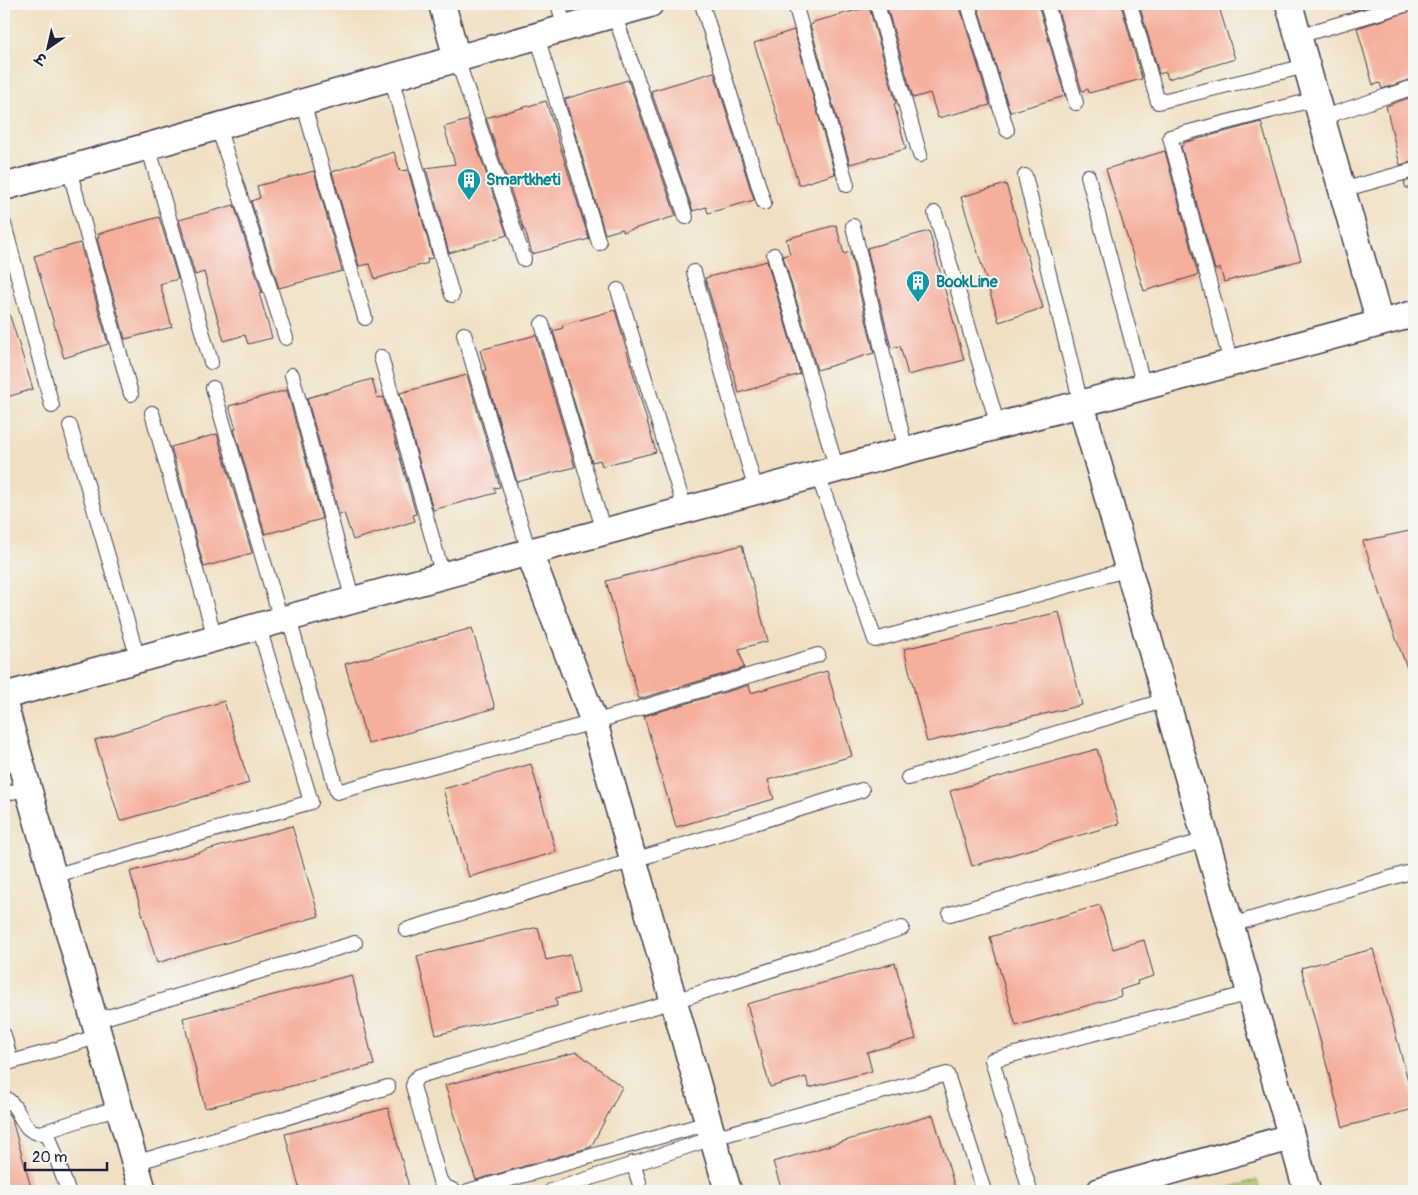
<svg xmlns="http://www.w3.org/2000/svg" width="1418" height="1195" viewBox="0 0 1418 1195" font-family="Pangolin,'Playpen Sans Deva',sans-serif">
<style>
.green{fill:#b5ce73;stroke:#6c7857}
.building{fill:#f5af9b}
.lines{fill:none;stroke-linecap:round;stroke-linejoin:round}
.service-casing{stroke:#413e4f;stroke-width:16}
.minor-casing{stroke:#413e4f;stroke-width:29}
.service{stroke:#fff;stroke-width:14}
.minor{stroke:#fff;stroke-width:26}
.labels{text-anchor:middle;dominant-baseline:central;stroke-width:4;stroke-linejoin:round;paint-order:stroke}
.culture-label{font-size:16px;font-weight:bold;fill:#0d838f;stroke:#f6f6f2;text-anchor:start}
</style>
<rect width="100%" height="100%" fill="#f6f6f2"/>
<filter id="ink" filterUnits="userSpaceOnUse"><feTurbulence type="fractalNoise" baseFrequency=".02" numOctaves="2"/><feDisplacementMap in="SourceGraphic" scale="10" xChannelSelector="R" yChannelSelector="G"/><feConvolveMatrix kernelMatrix="1 2 1 2 8 2 1 2 1" color-interpolation-filters="sRGB"/></filter>
<filter id="wash" filterUnits="userSpaceOnUse"><feTurbulence type="fractalNoise" baseFrequency=".0096" numOctaves="4" result="noise"/><feDisplacementMap in="SourceGraphic" scale="20" xChannelSelector="R" yChannelSelector="G"/><feGaussianBlur stdDeviation="1.12" result="paint"/><feColorMatrix in="noise" values="0 0 0 0 0 0 0 0 0 0 0 0 0 0 0 0 0 1.4 0 .05"/><feComposite in="paint" operator="in"/></filter>
<g filter="url(#wash)">
<rect width="100%" height="100%" fill="#f0e0c2"/>
<path class="green" d="M 1257,1180 L 1260,1191 L 1216,1191 Z"/>
<g id="blocks">
<g class="building">
<path d="M 886,4 L 959,4 L 990,105 L 938,118 L 930,93 L 913,98 Z"/>
<path d="M 977,4 L 1038,4 L 1065,96 L 1010,112 Z"/>
<path d="M 1056,4 L 1121,4 L 1142,79 L 1089,93 L 1088,89 L 1082,91 Z"/>
<path d="M 1139,4 L 1218,4 L 1235,59 L 1168,79 L 1166,72 L 1159,74 Z"/>
<path d="M 1350,4 L 1378,4 L 1352,11 Z"/>
<path d="M 869,7 L 896,103 L 894,104 L 906,149 L 850,164 L 810,25 L 813,24 L 813,22 Z"/>
<path d="M 1414,10 L 1414,78 L 1382,89 L 1380,83 L 1373,85 L 1357,28 Z"/>
<path d="M 794,30 L 835,174 L 799,185 L 754,43 Z"/>
<path d="M 714,72 L 754,200 L 708,213 L 706,207 L 693,211 L 651,91 Z"/>
<path d="M 628,80 L 676,216 L 623,232 L 622,229 L 605,234 L 565,99 Z"/>
<path d="M 1414,96 L 1414,161 L 1400,165 L 1386,106 Z"/>
<path d="M 546,101 L 589,239 L 532,254 L 525,230 L 524,230 L 486,118 Z"/>
<path d="M 468,120 L 507,235 L 449,253 L 426,168 L 455,164 L 444,127 Z"/>
<path d="M 1261,122 L 1301,260 L 1224,282 L 1220,268 L 1215,270 L 1181,146 L 1184,145 L 1183,143 Z"/>
<path d="M 1165,151 L 1198,275 L 1144,291 L 1106,169 Z"/>
<path d="M 394,152 L 400,171 L 408,170 L 433,258 L 427,259 L 428,263 L 375,279 L 370,264 L 359,266 L 332,172 Z"/>
<path d="M 314,171 L 342,271 L 279,288 L 251,201 L 260,198 L 257,186 Z"/>
<path d="M 1414,179 L 1414,187 L 1406,188 L 1404,182 Z"/>
<path d="M 1006,184 L 1043,308 L 999,322 L 961,197 Z"/>
<path d="M 234,205 L 262,293 L 259,293 L 272,338 L 248,344 L 245,335 L 224,341 L 204,272 L 195,275 L 179,220 Z"/>
<path d="M 159,217 L 178,279 L 160,284 L 172,327 L 125,339 L 97,238 L 99,237 L 98,234 Z"/>
<path d="M 836,225 L 844,254 L 850,252 L 874,353 L 817,370 L 783,256 L 790,254 L 786,239 Z"/>
<path d="M 929,231 L 964,360 L 908,375 L 900,346 L 891,348 L 867,248 Z"/>
<path d="M 80,243 L 108,344 L 64,358 L 34,256 Z"/>
<path d="M 767,261 L 800,374 L 739,393 L 705,278 Z"/>
<path d="M 615,310 L 656,452 L 602,466 L 600,460 L 592,462 L 553,331 L 563,328 L 562,325 Z"/>
<path d="M 9,313 L 33,389 L 4,398 L 4,314 Z"/>
<path d="M 536,335 L 575,467 L 517,482 L 484,371 L 486,370 L 480,350 Z"/>
<path d="M 467,375 L 500,487 L 494,488 L 496,493 L 433,510 L 400,393 Z"/>
<path d="M 372,379 L 377,398 L 383,397 L 416,514 L 413,515 L 415,521 L 353,540 L 344,513 L 339,514 L 307,398 Z"/>
<path d="M 287,390 L 322,519 L 265,534 L 234,429 L 236,429 L 229,406 Z"/>
<path d="M 217,434 L 252,553 L 204,567 L 171,447 Z"/>
<path d="M 1414,530 L 1414,681 L 1412,681 L 1388,617 L 1363,541 Z"/>
<path d="M 742,545 L 768,641 L 739,649 L 744,668 L 639,699 L 606,581 Z"/>
<path d="M 1059,612 L 1082,705 L 927,742 L 904,649 Z"/>
<path d="M 472,628 L 495,708 L 368,744 L 345,664 Z"/>
<path d="M 827,671 L 852,756 L 768,780 L 774,799 L 676,827 L 644,716 L 749,685 L 751,693 Z"/>
<path d="M 224,701 L 249,783 L 120,821 L 95,740 Z"/>
<path d="M 1097,749 L 1119,824 L 972,866 L 950,791 Z"/>
<path d="M 531,764 L 556,852 L 469,877 L 443,789 Z"/>
<path d="M 292,826 L 319,916 L 157,963 L 130,872 Z"/>
<path d="M 1100,905 L 1113,949 L 1144,940 L 1154,976 L 1137,981 L 1138,984 L 1120,990 L 1121,996 L 1016,1026 L 990,937 Z"/>
<path d="M 538,927 L 546,960 L 570,955 L 579,993 L 556,998 L 557,1006 L 436,1035 L 417,956 Z"/>
<path d="M 1373,949 L 1414,1103 L 1414,1109 L 1343,1127 L 1301,968 Z"/>
<path d="M 895,963 L 916,1039 L 867,1052 L 872,1071 L 809,1088 L 806,1077 L 770,1087 L 747,1004 Z"/>
<path d="M 352,975 L 374,1065 L 205,1108 L 183,1018 Z"/>
<path d="M 577,1052 L 622,1087 L 591,1147 L 476,1180 L 445,1085 Z"/>
<path d="M 388,1108 L 410,1191 L 300,1191 L 285,1134 Z"/>
<path d="M 8,1113 L 12,1120 L 32,1191 L 4,1191 L 4,1114 Z"/>
<path d="M 933,1115 L 956,1191 L 782,1191 L 773,1162 Z"/>
</g>
</g>
</g>
<g filter="url(#ink)">
<use href="#blocks" fill-opacity="0" stroke="#413e4f" stroke-width="1"/>
<g class="lines">
<g class="service-casing">
<g id="service">
<path d="M 558,4 L 565,28"/>
<path d="M 702,4 L 764,203"/>
<path d="M 795,4 L 847,185"/>
<path d="M 877,4 L 920,155"/>
<path d="M 968,4 L 1007,130"/>
<path d="M 1047,4 L 1076,103"/>
<path d="M 1130,4 L 1158,102 L 1306,66"/>
<path d="M 614,14 L 686,217"/>
<path d="M 537,36 L 599,243"/>
<path d="M 1298,36 L 1408,4"/>
<path d="M 457,59 L 524,259"/>
<path d="M 391,77 L 452,295"/>
<path d="M 303,102 L 365,318"/>
<path d="M 1321,118 L 1414,87"/>
<path d="M 218,127 L 286,338"/>
<path d="M 148,146 L 211,362"/>
<path d="M 69,169 L 131,394"/>
<path d="M 1025,176 L 1081,404"/>
<path d="M 1088,176 L 1144,387"/>
<path d="M 1342,190 L 1414,170"/>
<path d="M 935,213 L 998,426"/>
<path d="M 4,224 L 52,406"/>
<path d="M 853,226 L 906,451"/>
<path d="M 774,255 L 837,470"/>
<path d="M 694,272 L 756,491"/>
<path d="M 618,290 L 685,510"/>
<path d="M 542,324 L 604,532"/>
<path d="M 464,334 L 529,552"/>
<path d="M 381,357 L 443,576"/>
<path d="M 1231,363 L 1170,137 L 1316,99"/>
<path d="M 292,375 L 353,601"/>
<path d="M 213,388 L 281,620"/>
<path d="M 152,413 L 215,638"/>
<path d="M 70,426 L 138,659"/>
<path d="M 818,475 L 875,640 L 1129,569"/>
<path d="M 289,618 L 337,792 L 594,722 L 818,655"/>
<path d="M 908,778 L 1166,700"/>
<path d="M 4,794 L 28,788"/>
<path d="M 53,876 L 311,802 L 259,627"/>
<path d="M 950,914 L 1206,840"/>
<path d="M 1231,925 L 1414,871"/>
<path d="M 406,930 L 862,790"/>
<path d="M 94,1021 L 355,943"/>
<path d="M 4,1035 L 11,1062"/>
<path d="M 4,1064 L 51,1051 L 99,1036"/>
<path d="M 4,1100 L 7,1099 C 22,1109 20,1132 41,1133 L 119,1107"/>
<path d="M 47,1131 L 68,1191"/>
<path d="M 135,1163 L 388,1087"/>
<path d="M 633,1163 L 639,1182"/>
<path d="M 454,1191 L 446,1187 L 440,1181 L 413,1086 L 415,1080 L 419,1076 L 674,1001 L 902,928"/>
<path d="M 468,1191 L 708,1123"/>
<path d="M 551,1191 L 713,1138 L 947,1074 L 984,1191"/>
<path d="M 1030,1191 L 992,1060 L 1250,993"/>
</g>
</g>
<g class="minor-casing">
<g id="minor">
<path d="M 442,4 L 457,59"/>
<path d="M 1289,4 L 1380,323"/>
<path d="M 4,187 L 650,4"/>
<path d="M 1081,404 L 1307,1191"/>
<path d="M 529,552 L 594,722 L 728,1191"/>
<path d="M 4,696 L 529,552 L 1414,314"/>
<path d="M 4,704 L 143,1191"/>
<path d="M 1100,1191 L 1291,1137"/>
</g>
</g>
<use href="#service" class="service"/>
<use href="#minor" class="minor"/>
</g>
</g>
<defs>
<g id="building-pin" transform="scale(1.25)"><path d="M0 17L-7.5 6A9.5 9.5 0 1 1 7.5 6Z" fill="#0f9aa8" stroke="#f6f6f2"/><path d="M-4-6H4V6H1V3H-1V6H-4ZM-2.5-4.3h1.7v1.8h-1.7ZM.8-4.3h1.7v1.8H.8ZM-2.5-1h1.7V.8h-1.7ZM.8-1h1.7V.8H.8Z" fill="#fff"/></g>
</defs>
<g fill-rule="evenodd">
<use href="#building-pin" x="469" y="180"/>
<use href="#building-pin" x="918" y="282"/>
</g>
<g class="labels">
<g class="culture-label">
<text x="486" y="180">Smartkheti</text>
<text x="936" y="282">BookLine</text>
</g>
</g>
<rect width="1418" height="1195" fill="none" stroke="#f6f6f2" stroke-width="20"/>
<g transform="translate(48 48) rotate(214)" stroke="#f6f6f2" stroke-width="4" paint-order="stroke">
<path d="M0-4L9 19L0 12L-9 19Z" fill="#22223b"/>
<text y="-8" font-size="14" font-weight="bold" text-anchor="middle" fill="#22223b">उ</text>
</g>
<path d="M25 1162v8h82v-8" fill="none" stroke="#22223b" stroke-width="2.5"/>
<text x="32" y="1162" font-size="15" fill="#22223b" stroke="#f6f6f2" stroke-width="4" paint-order="stroke">20 m</text>
</svg>
